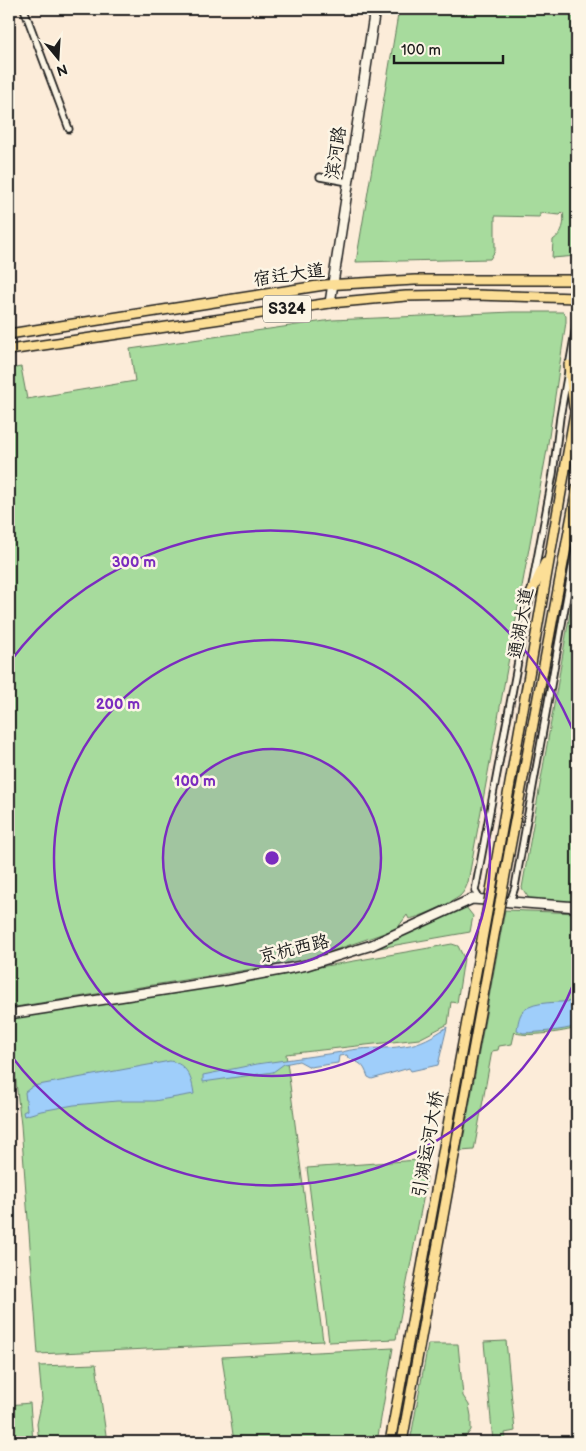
<svg xmlns="http://www.w3.org/2000/svg" width="586" height="1451" viewBox="0 0 586 1451" font-family="'Balsamiq Sans','LXGW WenKai TC',sans-serif">
<style>
.green{fill:#a7db9d;stroke:#627c5c}
.water{fill:#9fcefa;stroke:#6b87a1}
.lines{fill:none;stroke-linecap:round;stroke-linejoin:round}
.street-casing{stroke:#1c1c1c;stroke-width:9}
.secondary-casing{stroke:#1c1c1c;stroke-width:12}
.primary-casing{stroke:#1c1c1c;stroke-width:12}
.street{stroke:#fcf5e5;stroke-width:5.5}
.secondary{stroke:#fcf5e5;stroke-width:9}
.primary{stroke:#fcde96;stroke-width:9}
.primary-bridge-casing{stroke:#1c1c1c;stroke-width:12;stroke-linecap:butt}
.primary-bridge{stroke:#fcde96;stroke-width:9}
.ring{fill:none;stroke:#7b2cbf;stroke-width:2.5}
.labels{text-anchor:middle;dominant-baseline:central;stroke-width:5;stroke-linejoin:round;paint-order:stroke}
.shield{fill:#fcf5e5;stroke:#5f5d58;stroke-width:1}
.shield-label{font-size:16px;font-weight:bold;fill:#1c1c1c}
.street-label{font-size:18px;fill:#1c1c1c;stroke:#fcf5e5}
.centre{fill:#7b2cbf;stroke:#fcf5e5;stroke-width:2.5}
.ring-label{font-size:15px;text-anchor:middle;font-weight:bold;fill:#7b2cbf;stroke:#fcf5e5;stroke-width:5;stroke-linejoin:round;paint-order:stroke}
</style>
<rect width="100%" height="100%" fill="#fcecd9"/>
<filter id="ink" filterUnits="userSpaceOnUse"><feTurbulence type="fractalNoise" baseFrequency=".02" numOctaves="2"/><feDisplacementMap in="SourceGraphic" scale="10" xChannelSelector="R" yChannelSelector="G"/><feConvolveMatrix kernelMatrix="1 2 1 2 8 2 1 2 1" color-interpolation-filters="sRGB"/></filter>
<g filter="url(#ink)">
<g class="green">
<path d="M 399,9 L 577,9 L 577,256 L 552,258 L 553,240 C 563,233 565,223 563,212 L 560,215 L 540,213 L 540,217 L 495,216 L 495,251 L 490,259 L 356,262 Z"/>
<path d="M 512,312 L 563,312 L 566,316 L 566,322 L 547,450 L 468,882 C 466,888 464,892 460,896 C 451,903 421,917 409,919 L 407,915 L 399,926 L 393,930 L 303,961 L 9,1008 L 9,369 L 21,367 L 27,399 L 135,381 L 130,349 L 332,320 Z"/>
<path d="M 577,573 L 577,904 L 530,900 L 522,888 Z"/>
<path d="M 466,907 L 473,916 L 470,932 L 368,950 Z"/>
<path d="M 505,910 L 577,913 L 577,1028 C 564,1032 528,1037 516,1033 L 515,1031 L 512,1044 L 499,1046 L 498,1050 L 492,1051 L 474,1150 L 461,1151 Z"/>
<path d="M 452,944 L 458,946 L 464,958 L 457,1003 L 451,1002 L 448,1024 L 419,1039 L 286,1054 L 323,1341 L 38,1354 L 21,1125 L 12,1048 L 9,1038 L 9,1017 L 268,976 Z"/>
<path d="M 418,1160 L 424,1167 L 427,1179 L 396,1339 L 329,1342 L 307,1168 Z"/>
<path d="M 506,1341 L 515,1431 L 505,1433 L 506,1442 L 493,1442 L 484,1342 Z"/>
<path d="M 428,1344 L 458,1344 L 463,1396 L 469,1405 L 471,1416 L 471,1430 L 464,1439 L 464,1442 L 410,1442 Z"/>
<path d="M 393,1348 L 377,1442 L 234,1442 L 222,1357 Z"/>
<path d="M 96,1364 L 107,1442 L 39,1442 L 37,1424 L 42,1400 L 39,1366 Z"/>
<path d="M 30,1403 L 33,1442 L 9,1442 L 9,1405 Z"/>
</g>
<g class="water">
<path d="M 577,1001 L 577,1026 C 561,1031 540,1032 523,1033 L 517,1030 C 518,1023 519,1016 523,1011 C 534,1000 563,1003 577,1001 Z"/>
<path d="M 447,1027 L 438,1065 L 411,1071 L 409,1068 L 372,1079 L 368,1077 C 363,1063 361,1064 348,1058 L 347,1055 L 339,1056 L 338,1063 L 310,1067 L 299,1061 L 284,1064 L 273,1072 L 203,1082 L 203,1075 L 257,1064 L 342,1052 C 363,1046 383,1050 404,1046 C 420,1044 434,1036 447,1027 Z"/>
<path d="M 170,1061 C 187,1064 192,1078 194,1094 L 154,1101 L 117,1101 L 74,1105 L 41,1111 L 24,1116 L 23,1112 L 27,1110 L 25,1092 L 33,1086 Z"/>
</g>
<g class="lines">
<g class="street-casing">
<g id="street">
<path d="M 24,9 L 69,129"/>
<path d="M 320,177 L 348,182"/>
<path d="M 479,898 L 475,891 L 553,474 L 560,417 L 577,321"/>
<path d="M 510,902 L 515,887 L 577,540"/>
</g>
</g>
<g class="secondary-casing">
<g id="secondary">
<path d="M 330,303 L 375,9"/>
<path d="M 9,1014 L 228,980 L 307,965 L 372,945 L 472,899 L 577,907"/>
</g>
</g>
<g class="primary-casing">
<g id="primary">
<path d="M 9,334 L 324,285 L 415,280 L 577,280"/>
<path d="M 9,350 L 330,303 L 406,296 L 475,295 L 577,298"/>
<path d="M 569,365 L 574,407"/>
<path d="M 531,594 L 545,563"/>
<path d="M 498,852 L 577,401"/>
<path d="M 509,853 L 577,488"/>
</g>
</g>
<use href="#street" class="street"/>
<use href="#secondary" class="secondary"/>
<use href="#primary" class="primary"/>
<g class="primary-bridge-casing">
<g id="primary-bridge">
<path d="M 390,1442 L 498,852"/>
<path d="M 402,1442 L 509,853"/>
</g>
</g>
<use href="#primary-bridge" class="primary-bridge"/>
</g>
</g>
<circle cx="272" cy="858" r="109" fill="#7b2cbf" fill-opacity=".12"/>
<g class="ring">
<circle cx="272" cy="858" r="109"/>
<circle cx="272" cy="858" r="218"/>
<path d="M576 978A327 327 0 0 1 9 1053M9 663A327 327 0 0 1 576 738"/>
</g>
<g class="labels">
<rect class="shield" x="263" y="295.5" width="48" height="27" rx="4"/>
<g class="shield-label">
<text x="287" y="309">S324</text>
</g>
<g class="street-label">
<text transform="translate(336 153) rotate(-81)">滨河路</text>
<text transform="translate(289 275) rotate(-8)">宿迁大道</text>
<text transform="translate(521 623) rotate(-80)">通湖大道</text>
<text transform="translate(294 949) rotate(-13)">京杭西路</text>
<text transform="translate(428 1144) rotate(-80)">引湖运河大桥</text>
</g>
</g>
<circle cx="272" cy="858" r="8" class="centre"/>
<g class="ring-label">
<text x="134" y="567">300 m</text>
<text x="118" y="709">200 m</text>
<text x="195" y="786">100 m</text>
</g>
<rect width="586" height="1451" fill="none" stroke="#fcf5e5" stroke-width="30"/>
<rect x="15" y="15" width="556" height="1421" fill="none" stroke="#1c1c1c" stroke-width="2" filter="url(#ink)"/>
<g transform="translate(58 58) rotate(162)" stroke="#fcf5e5" stroke-width="4" paint-order="stroke">
<path d="M0-4L9 19L0 12L-9 19Z" fill="#1c1c1c"/>
<text y="-8" font-size="14" font-weight="bold" text-anchor="middle" fill="#1c1c1c">N</text>
</g>
<path d="M394 55v8h109v-8" fill="none" stroke="#1c1c1c" stroke-width="2.5"/>
<text x="401" y="55" font-size="15" fill="#1c1c1c" stroke="#fcf5e5" stroke-width="4" paint-order="stroke">100 m</text>
</svg>
